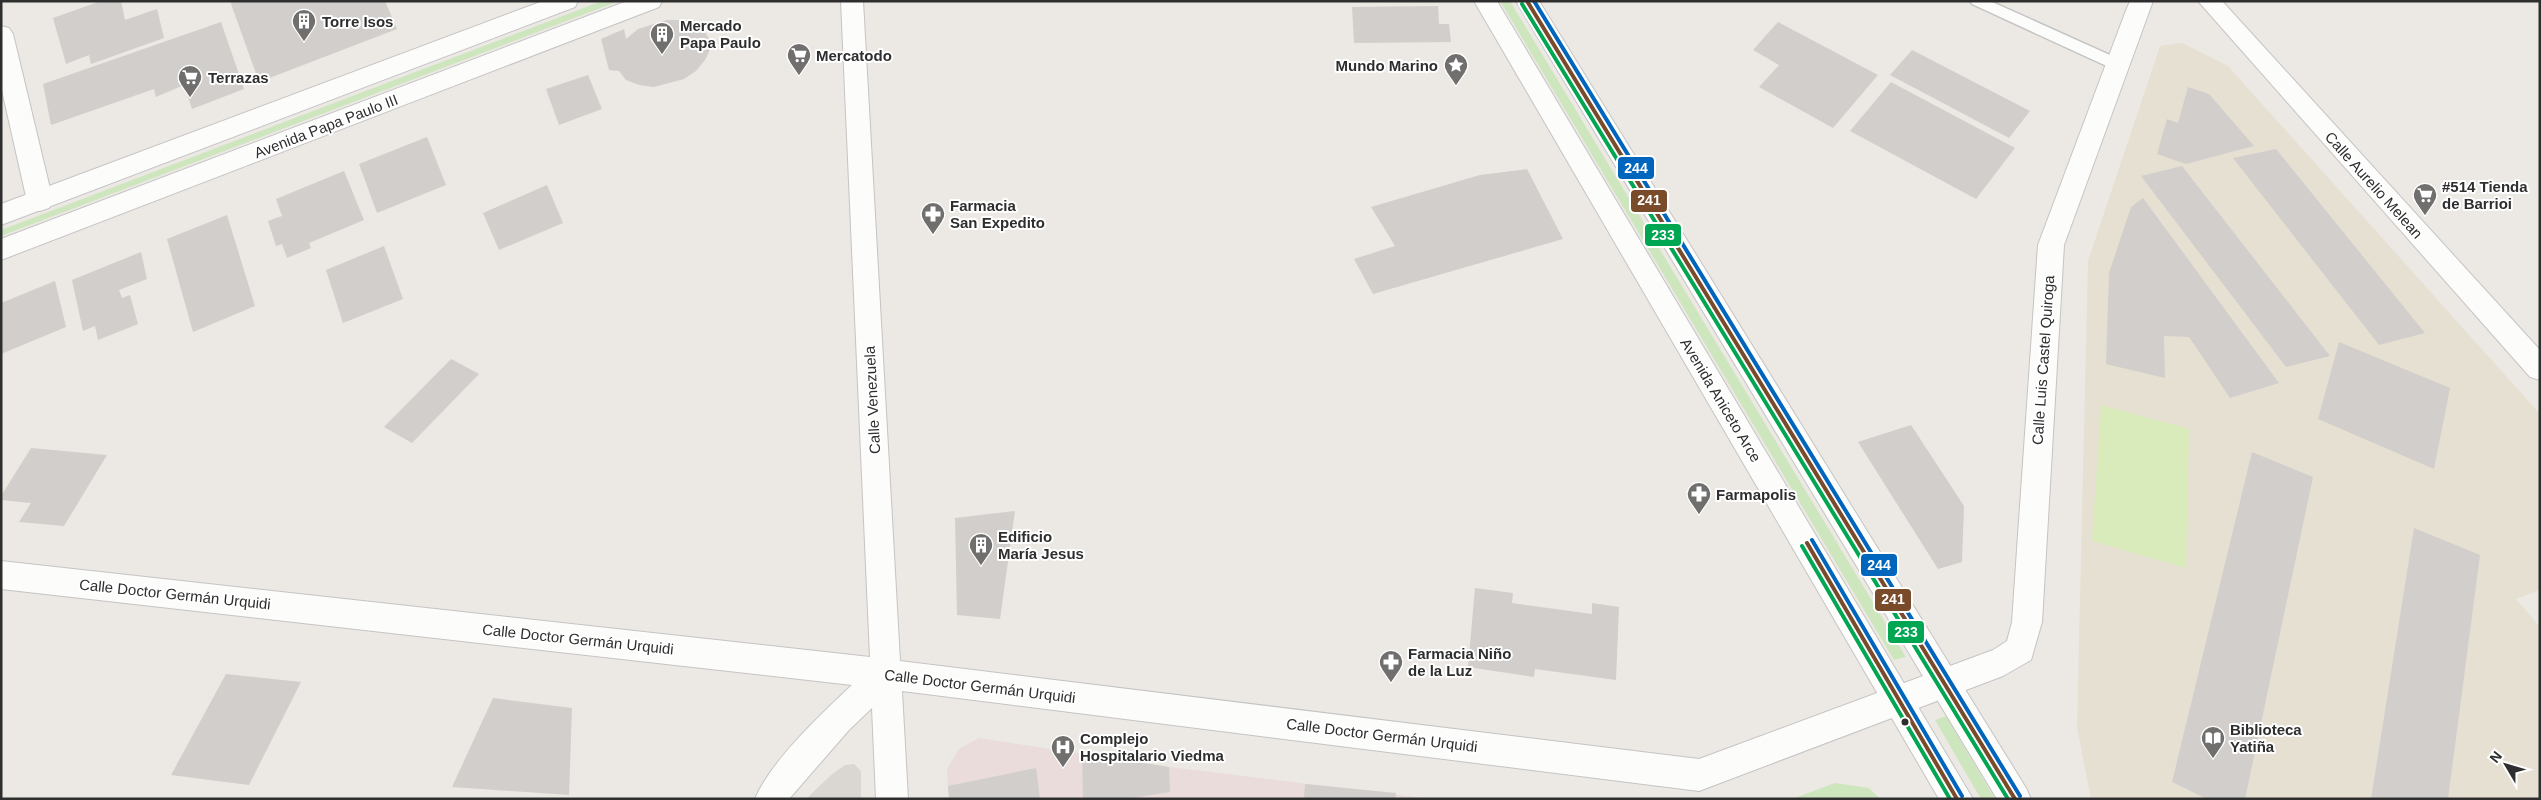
<svg xmlns="http://www.w3.org/2000/svg" width="2541" height="800" viewBox="0 0 2541 800" font-family="Arial,sans-serif">
<style>
.education{fill:#e6e0d3}
.medical{fill:#e9dcdb}
.green{fill:#cee6be}
.pitch{fill:#d9eabb}
.plaza{fill:#dad6d2}
.building{fill:#d1cecb}
.lines{fill:none;stroke-linecap:round;stroke-linejoin:round}
.lane-casing{stroke:#c5c4c5;stroke-width:3}
.street-casing{stroke:#c5c4c5;stroke-width:2}
.secondary-casing{stroke:#c5c4c5;stroke-width:2}
.lane{fill:#fcfcfb;fill-rule:evenodd}
.street{fill:#fcfcfb;fill-rule:evenodd}
.secondary{fill:#fcfcfb;fill-rule:evenodd}
.bus-1-casing{stroke:#fff;stroke-width:8}
.bus-2-casing{stroke:#fff;stroke-width:8}
.bus-3-casing{stroke:#fff;stroke-width:8}
.bus-1{stroke:#7a4b2a;stroke-width:4}
.bus-2{stroke:#00a651;stroke-width:4}
.bus-3{stroke:#0065bd;stroke-width:4}
.bus-dot{fill:#2e2e2e;stroke:#fff;stroke-width:2}
.labels{text-anchor:middle;dominant-baseline:central;stroke-width:4;stroke-linejoin:round;paint-order:stroke}
.poi-label{font-size:15px;font-weight:bold;fill:#2e2e2e;stroke:#fff;text-anchor:start}
.street-label{font-size:15px;fill:#2e2e2e;stroke:#fff}
.line-badge{stroke:#fff;stroke-width:2}
.badge-label{font-size:14px;text-anchor:middle;font-weight:bold;fill:#fff}
</style>
<rect width="100%" height="100%" fill="#ece8e4"/>
<path class="education" d="M 2182,43 L 2228,66 L 2540,414 L 2540,590 L 2516,599 L 2540,627 L 2540,799 L 2091,799 L 2077,727 L 2088,261 L 2160,46 Z"/>
<path class="medical" d="M 979,738 L 1169,767 L 1431,799 L 949,799 L 947,769 L 959,749 Z"/>
<g class="green">
<path d="M 602,1 L 619,1 L 1,236 L 1,230 Z"/>
<path d="M 1500,1 L 1510,1 L 1906,657 L 1894,660 Z"/>
<path d="M 1946,716 L 1995,799 L 1981,799 L 1935,720 Z"/>
<path d="M 1835,783 L 1869,788 L 1880,799 L 1792,799 Z"/>
</g>
<path class="pitch" d="M 2101,405 L 2189,429 L 2186,568 L 2092,541 Z"/>
<path class="plaza" d="M 854,764 L 861,771 L 861,799 L 806,799 L 831,775 L 845,765 Z"/>
<g class="building">
<path d="M 101,1 L 121,1 L 125,20 L 157,9 L 164,38 L 91,64 L 89,55 L 66,64 L 53,18 Z"/>
<path d="M 230,1 L 385,1 L 397,29 L 259,82 Z"/>
<path d="M 1438,6 L 1439,24 L 1449,24 L 1451,42 L 1354,43 L 1352,7 Z"/>
<path d="M 667,20 L 681,20 L 694,24 L 704,30 L 709,39 L 710,50 L 705,60 L 696,71 L 684,79 L 654,87 L 639,85 L 626,80 L 619,71 L 609,70 L 601,39 L 624,29 L 626,39 L 638,29 Z"/>
<path d="M 221,22 L 244,89 L 192,109 L 184,85 L 156,97 L 154,89 L 51,125 L 43,84 Z"/>
<path d="M 1778,22 L 1878,75 L 1833,128 L 1759,87 L 1779,65 L 1753,50 Z"/>
<path d="M 1912,50 L 2030,111 L 2009,138 L 1890,75 Z"/>
<path d="M 588,75 L 602,109 L 559,125 L 546,89 Z"/>
<path d="M 1891,82 L 2015,148 L 1976,199 L 1850,131 Z"/>
<path d="M 2188,87 L 2209,94 L 2254,146 L 2186,164 L 2157,154 L 2167,119 L 2178,123 Z"/>
<path d="M 427,137 L 446,185 L 377,213 L 359,164 Z"/>
<path d="M 2276,149 L 2425,333 L 2379,345 L 2233,158 Z"/>
<path d="M 2182,166 L 2330,356 L 2286,367 L 2141,176 Z"/>
<path d="M 1527,169 L 1563,239 L 1373,294 L 1354,259 L 1395,246 L 1371,207 L 1480,175 Z"/>
<path d="M 344,171 L 364,220 L 309,243 L 311,248 L 287,258 L 282,244 L 276,246 L 268,221 L 282,216 L 276,199 Z"/>
<path d="M 547,185 L 563,223 L 499,250 L 483,213 Z"/>
<path d="M 2143,198 L 2279,383 L 2230,398 L 2189,337 L 2164,336 L 2165,378 L 2106,364 L 2109,273 L 2131,207 Z"/>
<path d="M 227,215 L 255,306 L 193,332 L 167,239 Z"/>
<path d="M 384,246 L 403,299 L 343,323 L 326,270 Z"/>
<path d="M 141,252 L 147,279 L 119,290 L 122,298 L 130,295 L 138,324 L 98,340 L 95,326 L 83,331 L 72,280 Z"/>
<path d="M 55,281 L 66,327 L 1,354 L 1,303 Z"/>
<path d="M 2339,342 L 2450,388 L 2434,469 L 2318,419 Z"/>
<path d="M 451,359 L 479,374 L 412,443 L 384,427 Z"/>
<path d="M 1911,425 L 1964,506 L 1962,562 L 1938,569 L 1858,442 Z"/>
<path d="M 31,448 L 107,455 L 64,526 L 19,522 L 31,503 L 1,500 L 1,496 Z"/>
<path d="M 2252,452 L 2313,477 L 2245,799 L 2207,799 L 2172,782 Z"/>
<path d="M 1015,511 L 1000,619 L 957,615 L 955,518 Z"/>
<path d="M 2414,528 L 2480,555 L 2448,799 L 2371,799 Z"/>
<path d="M 1475,588 L 1513,593 L 1512,603 L 1592,614 L 1592,603 L 1619,607 L 1616,680 L 1535,669 L 1534,677 L 1468,667 Z"/>
<path d="M 226,674 L 301,682 L 249,785 L 171,775 Z"/>
<path d="M 493,698 L 572,708 L 569,795 L 452,787 Z"/>
<path d="M 1082,753 L 1169,767 L 1170,792 L 1126,799 L 1083,799 Z"/>
<path d="M 1036,768 L 1040,799 L 949,799 L 948,786 Z"/>
<path d="M 1305,784 L 1396,793 L 1395,799 L 1304,799 Z"/>
</g>
<g class="lines">
<g class="lane-casing">
<path id="lane" d="M 1970,1 L 1990,1 L 2121,60 L 2123,64 L 2121,68 L 2111,68 L 1972,4 Z"/>
</g>
<g class="street-casing">
<g id="street">
<path d="M 841,1 L 863,1 L 900,661 L 1699,759 L 1993,650 L 2007,641 L 2012,622 L 2038,245 L 2125,13 L 2130,1 L 2153,1 L 2064,245 L 2042,622 L 2031,660 L 2003,676 L 1699,791 L 902,691 L 908,799 L 876,799 L 872,708 L 849,730 L 789,799 L 755,799 C 770,762 822,713 852,685 L 1,589 L 1,561 L 870,657 Z"/>
<path d="M 2198,1 L 2222,1 L 2540,350 L 2540,380 L 2530,377 Z"/>
<path d="M 1,26 L 9,28 L 13,34 L 53,201 L 49,208 L 40,211 L 31,208 L 27,201 L 1,86 Z"/>
</g>
</g>
<g class="secondary-casing">
<g id="secondary">
<path d="M 543,1 L 578,1 L 575,7 L 1,225 L 1,204 Z"/>
<path d="M 627,1 L 662,1 L 659,7 L 1,260 L 1,239 Z"/>
<path d="M 1474,1 L 1497,1 L 1973,799 L 1939,799 Z"/>
<path d="M 1516,1 L 1539,1 L 2026,788 L 2031,799 L 1997,799 Z"/>
</g>
</g>
<use href="#lane" class="lane"/>
<use href="#street" class="street"/>
<use href="#secondary" class="secondary"/>
<g class="bus-1-casing">
<g id="bus-1">
<path d="M 1527,1 L 2015,799"/>
<path d="M 1807,543 L 1957,799"/>
</g>
</g>
<g class="bus-2-casing">
<g id="bus-2">
<path d="M 1522,4 L 2008,799"/>
<path d="M 1802,546 L 1950,799"/>
</g>
</g>
<g class="bus-3-casing">
<g id="bus-3">
<path d="M 1534,1 L 2020,796"/>
<path d="M 1812,540 L 1962,796"/>
</g>
</g>
<use href="#bus-1" class="bus-1"/>
<use href="#bus-2" class="bus-2"/>
<use href="#bus-3" class="bus-3"/>
</g>
<defs>
<g id="building-pin" transform="scale(1.25)"><path d="M0 17L-7.5 6A9.5 9.5 0 1 1 7.5 6Z" fill="#706f6e" stroke="#fff"/><path d="M-4-6H4V6H1V3H-1V6H-4ZM-2.5-4.3h1.7v1.8h-1.7ZM.8-4.3h1.7v1.8H.8ZM-2.5-1h1.7V.8h-1.7ZM.8-1h1.7V.8H.8Z" fill="#fff"/></g>
<g id="supermarket-pin" transform="scale(1.25)"><path d="M0 17L-7.5 6A9.5 9.5 0 1 1 7.5 6Z" fill="#706f6e" stroke="#fff"/><path d="M-6-5.5h2.5l.6 2H6L4.5 2H-2.5L-4.4-4H-6ZM-1.5 3.2a1.3 1.3 0 1 0 .1 0ZM3 3.2a1.3 1.3 0 1 0 .1 0Z" fill="#fff"/></g>
<g id="sight-pin" transform="scale(1.25)"><path d="M0 17L-7.5 6A9.5 9.5 0 1 1 7.5 6Z" fill="#706f6e" stroke="#fff"/><path d="M0-6L1.8-2.2L6-1.7L2.9 1.2L3.7 5.4L0 3.3L-3.7 5.4L-2.9 1.2L-6-1.7L-1.8-2.2Z" fill="#fff"/></g>
<g id="pharmacy-pin" transform="scale(1.25)"><path d="M0 17L-7.5 6A9.5 9.5 0 1 1 7.5 6Z" fill="#706f6e" stroke="#fff"/><path d="M-2-6h4v4h4v4h-4v4h-4v-4h-4v-4h4Z" fill="#fff"/></g>
<g id="library-pin" transform="scale(1.25)"><path d="M0 17L-7.5 6A9.5 9.5 0 1 1 7.5 6Z" fill="#706f6e" stroke="#fff"/><path d="M-6-4Q-3-5.5-.7-3.5V5Q-3 3-6 4ZM6-4Q3-5.5 .7-3.5V5Q3 3 6 4Z" fill="#fff"/></g>
<g id="hospital-pin" transform="scale(1.25)"><path d="M0 17L-7.5 6A9.5 9.5 0 1 1 7.5 6Z" fill="#706f6e" stroke="#fff"/><path d="M-5-5h3v3.5h4V-5h3V5h-3V1.5h-4V5h-3Z" fill="#fff"/></g>
</defs>
<g fill-rule="evenodd">
<use href="#building-pin" x="304" y="21"/>
<use href="#building-pin" x="662" y="34"/>
<use href="#supermarket-pin" x="799" y="55"/>
<use href="#sight-pin" x="1456" y="65"/>
<use href="#supermarket-pin" x="190" y="77"/>
<use href="#supermarket-pin" x="2425" y="195"/>
<use href="#pharmacy-pin" x="933" y="214"/>
<use href="#pharmacy-pin" x="1699" y="494"/>
<use href="#building-pin" x="981" y="545"/>
<use href="#pharmacy-pin" x="1391" y="662"/>
<use href="#library-pin" x="2213" y="738"/>
<use href="#hospital-pin" x="1063" y="747"/>
</g>
<circle class="bus-dot" cx="1905" cy="722" r="4.5"/>
<g class="labels">
<g class="poi-label">
<text x="322" y="21">Torre Isos</text>
<text x="680" y="25">Mercado<tspan x="680" dy="17">Papa Paulo</tspan></text>
<text x="816" y="55">Mercatodo</text>
<text x="1438" y="65" text-anchor="end">Mundo Marino</text>
<text x="208" y="77">Terrazas</text>
<text x="2442" y="186">#514 Tienda<tspan x="2442" dy="17">de Barrioi</tspan></text>
<text x="950" y="205">Farmacia<tspan x="950" dy="17">San Expedito</tspan></text>
<text x="1716" y="494">Farmapolis</text>
<text x="998" y="536">Edificio<tspan x="998" dy="17">María Jesus</tspan></text>
<text x="1408" y="653">Farmacia Niño<tspan x="1408" dy="17">de la Luz</tspan></text>
<text x="2230" y="729">Biblioteca<tspan x="2230" dy="17">Yatiña</tspan></text>
<text x="1080" y="738">Complejo<tspan x="1080" dy="17">Hospitalario Viedma</tspan></text>
</g>
<g class="street-label">
<text transform="translate(326 126) rotate(-21)">Avenida Papa Paulo III</text>
<text transform="translate(2374 185) rotate(48)">Calle Aurelio Melean</text>
<text transform="translate(2043 360) rotate(-86)">Calle Luis Castel Quiroga</text>
<text transform="translate(872 400) rotate(-93)">Calle Venezuela</text>
<text transform="translate(1721 400) rotate(59)">Avenida Aniceto Arce</text>
<text transform="translate(175 594) rotate(6)">Calle Doctor Germán Urquidi</text>
<text transform="translate(578 639) rotate(6)">Calle Doctor Germán Urquidi</text>
<text transform="translate(980 686) rotate(7)">Calle Doctor Germán Urquidi</text>
<text transform="translate(1382 735) rotate(7)">Calle Doctor Germán Urquidi</text>
</g>
</g>
<g class="line-badge">
<rect x="1617" y="156" width="38" height="24" rx="5" fill="#0065bd"/>
<rect x="1630" y="189" width="38" height="24" rx="5" fill="#7a4b2a"/>
<rect x="1644" y="223" width="38" height="24" rx="5" fill="#00a651"/>
<rect x="1860" y="553" width="38" height="24" rx="5" fill="#0065bd"/>
<rect x="1874" y="588" width="38" height="24" rx="5" fill="#7a4b2a"/>
<rect x="1887" y="620" width="38" height="24" rx="5" fill="#00a651"/>
</g>
<g class="badge-label">
<text x="1636" y="173">244</text>
<text x="1649" y="205">241</text>
<text x="1663" y="240">233</text>
<text x="1879" y="570">244</text>
<text x="1893" y="604">241</text>
<text x="1906" y="637">233</text>
</g>
<rect width="2541" height="800" fill="none" stroke="#2e2e2e" stroke-width="5"/>
<g transform="translate(2506 765) rotate(308)" stroke="#ffffff" stroke-width="4" paint-order="stroke">
<path d="M0-4L9 19L0 12L-9 19Z" fill="#2e2e2e"/>
<text y="-8" font-size="14" font-weight="bold" text-anchor="middle" fill="#2e2e2e">N</text>
</g>
</svg>
